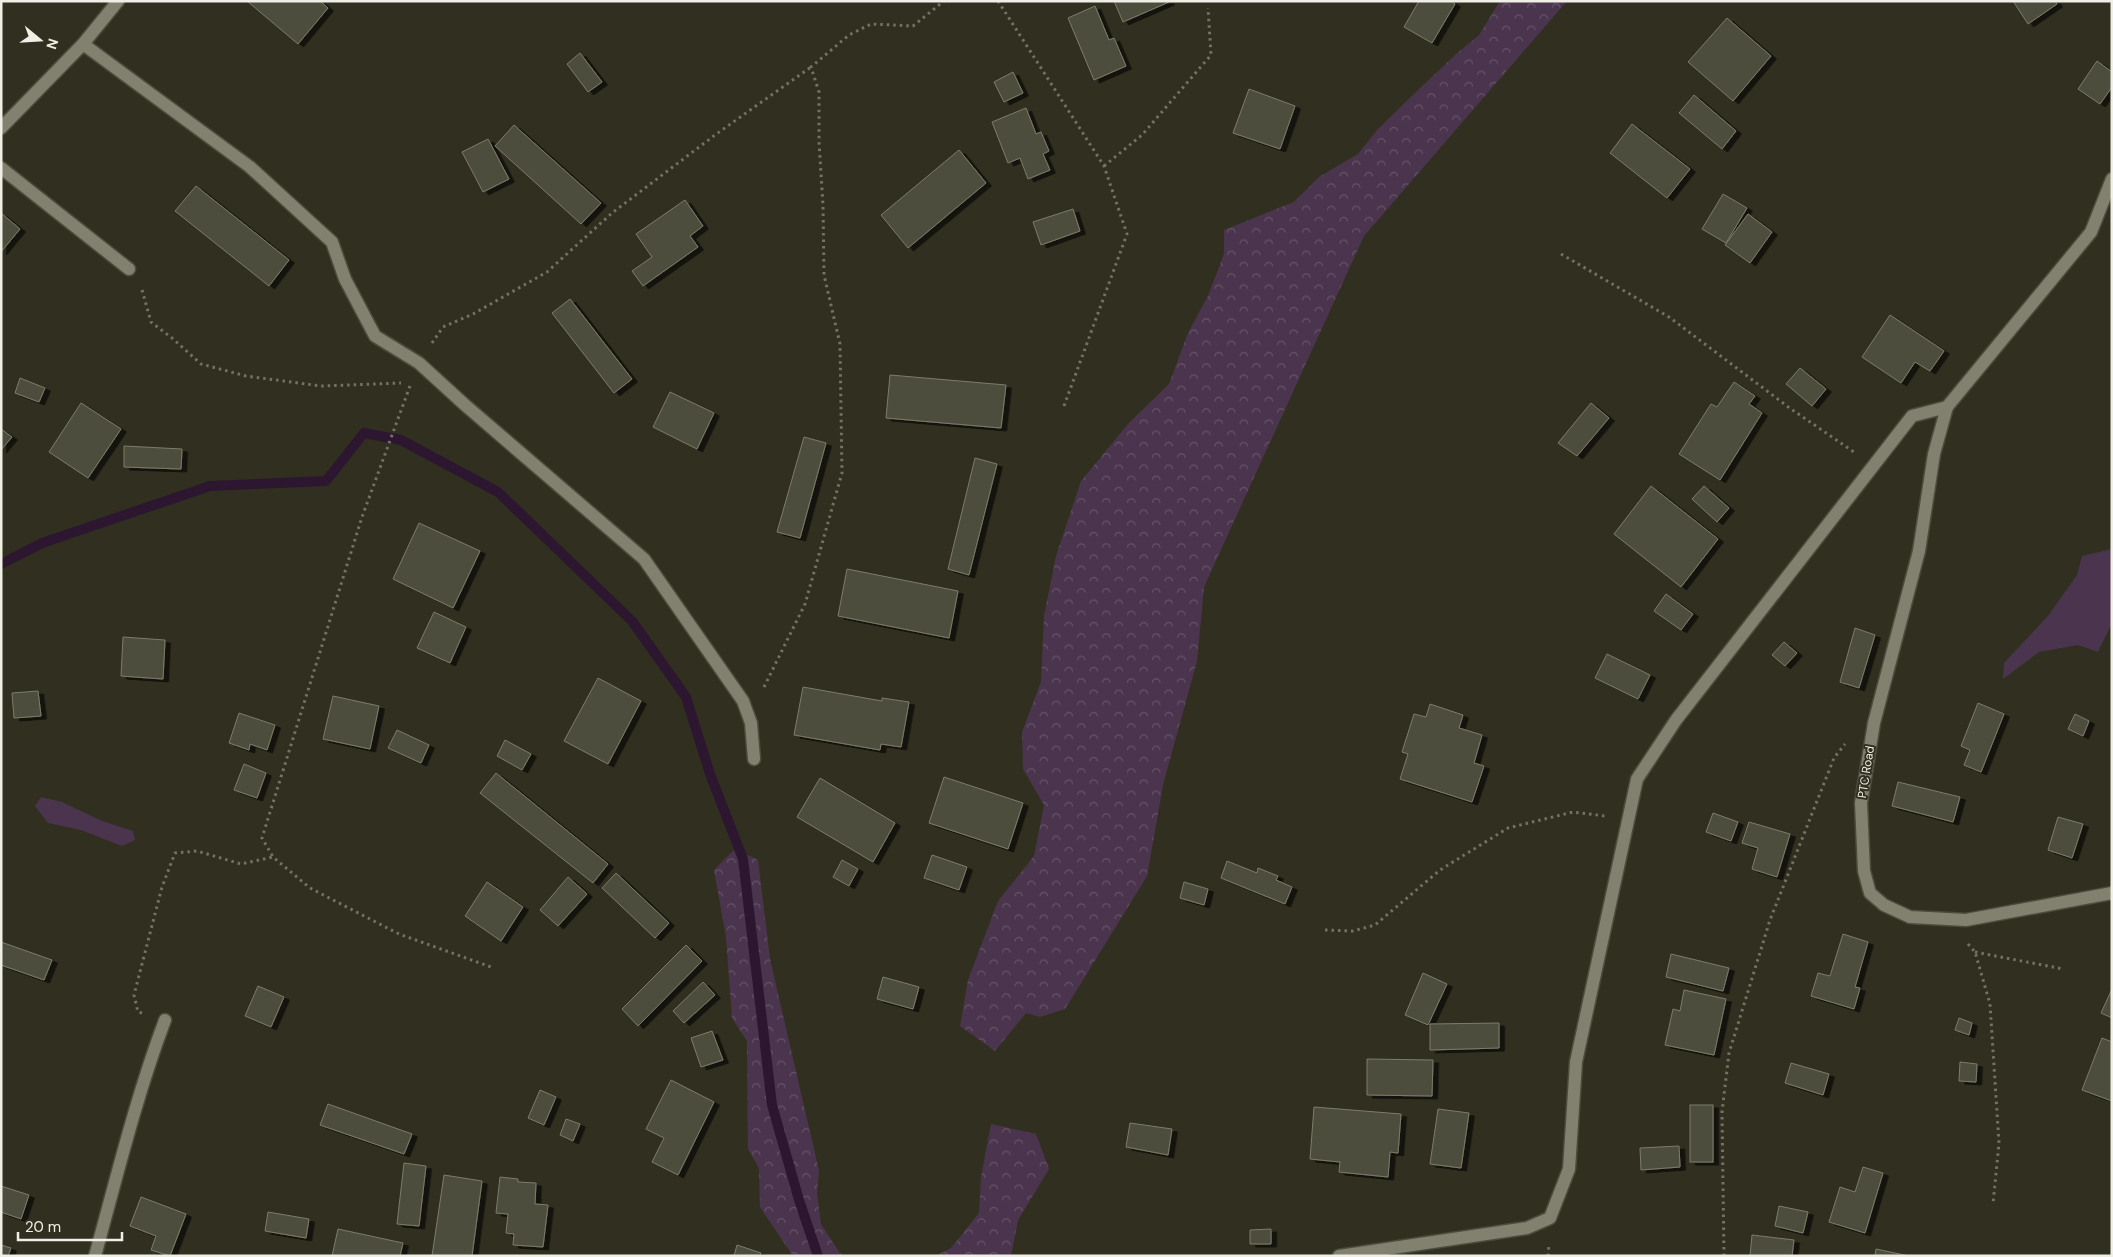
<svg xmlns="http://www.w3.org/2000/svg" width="2113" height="1257" viewBox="0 0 2113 1257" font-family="'DM Sans',sans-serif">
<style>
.green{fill:#4b354e}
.forest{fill:url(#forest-crowns)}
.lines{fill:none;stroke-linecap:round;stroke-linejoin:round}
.stream{stroke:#2d1730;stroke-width:10}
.building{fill:#4e4d3c;stroke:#7d7c6a;filter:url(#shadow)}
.service-casing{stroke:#4c4c3e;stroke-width:15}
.minor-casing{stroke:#4c4c3e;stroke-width:15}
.path{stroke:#737264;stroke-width:3;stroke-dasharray:2.5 4;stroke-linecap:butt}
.service{stroke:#82816f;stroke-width:12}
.minor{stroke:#82816f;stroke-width:12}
.labels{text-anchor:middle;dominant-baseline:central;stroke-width:4;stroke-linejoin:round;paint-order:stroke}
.street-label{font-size:12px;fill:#efefe5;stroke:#313020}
</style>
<defs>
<pattern id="forest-crowns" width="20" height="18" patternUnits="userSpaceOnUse" patternTransform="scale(1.25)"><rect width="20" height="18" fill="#4b354e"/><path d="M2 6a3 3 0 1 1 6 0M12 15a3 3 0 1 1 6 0" fill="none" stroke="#655367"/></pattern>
<filter id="shadow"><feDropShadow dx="5.5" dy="3" stdDeviation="0" flood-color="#0009"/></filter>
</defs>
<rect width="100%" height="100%" fill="#313020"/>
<g class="green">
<path d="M 2112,549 L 2112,623 L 2098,652 L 2078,645 L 2039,652 L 2003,679 L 2004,663 L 2048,616 L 2077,575 L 2082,556 Z"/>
<path d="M 41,797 L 62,802 L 102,821 L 133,831 L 135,840 L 122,846 L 81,830 L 48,823 L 35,806 Z"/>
</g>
<g class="forest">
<path d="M 1500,1 L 1567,1 L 1364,236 L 1204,587 L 1197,661 L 1163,785 L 1147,876 L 1065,1009 L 1040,1017 L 1026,1013 L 995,1051 L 960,1026 L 968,980 L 998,901 L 1034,856 L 1044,805 L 1023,769 L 1022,732 L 1041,682 L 1044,616 L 1056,556 L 1081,481 L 1129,423 L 1169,384 L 1188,333 L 1208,296 L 1224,254 L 1224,230 L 1294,202 L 1319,177 L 1358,154 L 1378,129 L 1415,93 L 1455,55 L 1479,35 Z"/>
<path d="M 735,849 L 758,860 L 770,959 L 819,1171 L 817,1193 L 821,1224 L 839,1252 L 843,1256 L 793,1256 L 760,1207 L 759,1168 L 748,1149 L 747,1041 L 732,1018 L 726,937 L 714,870 Z"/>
<path d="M 991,1124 L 1036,1134 L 1049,1169 L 1018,1220 L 1011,1256 L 936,1256 L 951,1248 L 979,1213 L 981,1177 Z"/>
</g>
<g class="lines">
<path class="stream" d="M 1,564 L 42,543 L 210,486 L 326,481 L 364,433 L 401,440 L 498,492 L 632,621 L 686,697 L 710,774 L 743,859 L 772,1105 L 799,1200 L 818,1256"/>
</g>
<g class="building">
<path d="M 247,1 L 320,1 L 328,8 L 298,44 Z"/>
<path d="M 1114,1 L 1169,1 L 1169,2 L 1123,22 Z"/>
<path d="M 1419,1 L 1451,1 L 1455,4 L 1432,43 L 1404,27 Z"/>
<path d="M 2013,1 L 2055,1 L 2057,4 L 2028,24 Z"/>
<path d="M 1095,6 L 1109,40 L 1114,38 L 1126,66 L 1094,80 L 1068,18 Z"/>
<path d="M 1727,18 L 1771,56 L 1733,101 L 1688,62 Z"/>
<path d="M 580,53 L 602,82 L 588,92 L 567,64 Z"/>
<path d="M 2097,61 L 2112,72 L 2112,87 L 2100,104 L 2078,89 Z"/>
<path d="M 1013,72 L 1023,93 L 1004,102 L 994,82 Z"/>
<path d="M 1249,89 L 1295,106 L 1280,149 L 1233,133 Z"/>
<path d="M 1694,95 L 1736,131 L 1722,149 L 1679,113 Z"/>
<path d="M 1026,108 L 1036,134 L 1041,132 L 1049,151 L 1043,154 L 1050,170 L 1028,179 L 1020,158 L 1008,163 L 992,122 Z"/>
<path d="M 1632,124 L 1690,169 L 1667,198 L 1610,153 Z"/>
<path d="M 514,125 L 601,203 L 581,224 L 495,146 Z"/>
<path d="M 488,139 L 509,179 L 483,192 L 462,152 Z"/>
<path d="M 959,150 L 986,183 L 908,248 L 881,215 Z"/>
<path d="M 196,186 L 289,260 L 269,286 L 175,211 Z"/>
<path d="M 1723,194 L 1747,208 L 1726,243 L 1702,229 Z"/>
<path d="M 685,200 L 703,226 L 690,236 L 698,247 L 643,286 L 632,271 L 652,257 L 636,234 Z"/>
<path d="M 1073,209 L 1080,231 L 1041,245 L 1033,222 Z"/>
<path d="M 1,213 L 20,229 L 1,252 Z"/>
<path d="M 1748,214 L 1772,232 L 1750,263 L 1725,245 Z"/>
<path d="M 570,299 L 632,379 L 614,393 L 552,313 Z"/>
<path d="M 1890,315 L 1944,351 L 1930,371 L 1915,362 L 1901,383 L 1862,357 Z"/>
<path d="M 1800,368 L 1826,389 L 1812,406 L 1786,384 Z"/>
<path d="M 890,375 L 1006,385 L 1001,428 L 886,418 Z"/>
<path d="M 20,378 L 45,388 L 39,402 L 15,393 Z"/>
<path d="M 1734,382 L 1755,396 L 1749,404 L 1762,413 L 1720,480 L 1679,454 L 1711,404 L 1717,407 Z"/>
<path d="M 670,392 L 714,413 L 697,449 L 653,427 Z"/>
<path d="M 81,403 L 121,429 L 88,478 L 49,452 Z"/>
<path d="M 1591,403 L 1609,418 L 1577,456 L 1558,443 Z"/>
<path d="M 1,429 L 12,437 L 1,450 Z"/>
<path d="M 804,437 L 826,443 L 800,538 L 777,532 Z"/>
<path d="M 124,446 L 182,449 L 181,469 L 124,467 Z"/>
<path d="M 975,458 L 997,464 L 969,575 L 948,569 Z"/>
<path d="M 1651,486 L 1718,539 L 1681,587 L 1614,534 Z"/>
<path d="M 1704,486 L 1729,508 L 1717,522 L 1692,499 Z"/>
<path d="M 419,523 L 480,551 L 453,608 L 393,579 Z"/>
<path d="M 847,569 L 958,591 L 949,638 L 838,616 Z"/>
<path d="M 1666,594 L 1693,614 L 1681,630 L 1654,611 Z"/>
<path d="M 434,612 L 466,627 L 450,663 L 417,648 Z"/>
<path d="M 1855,628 L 1875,635 L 1859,688 L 1840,682 Z"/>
<path d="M 123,637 L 165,640 L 163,679 L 121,676 Z"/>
<path d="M 1784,642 L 1797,653 L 1785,666 L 1772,655 Z"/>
<path d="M 1607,654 L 1650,675 L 1638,699 L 1595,678 Z"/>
<path d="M 598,678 L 641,701 L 608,764 L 564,741 Z"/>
<path d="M 803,687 L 882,701 L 882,698 L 909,702 L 901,747 L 881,744 L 880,750 L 794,735 Z"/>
<path d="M 38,691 L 41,716 L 14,718 L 12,693 Z"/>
<path d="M 333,696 L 379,706 L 370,749 L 323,739 Z"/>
<path d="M 1978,703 L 2004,714 L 1981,772 L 1964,765 L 1970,750 L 1961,746 Z"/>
<path d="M 1430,704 L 1463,715 L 1459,728 L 1482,735 L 1474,763 L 1484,766 L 1472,802 L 1400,779 L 1408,754 L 1402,752 L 1414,714 L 1426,717 Z"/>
<path d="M 239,713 L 275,725 L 267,750 L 250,744 L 249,750 L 229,743 Z"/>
<path d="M 2075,714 L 2089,721 L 2083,736 L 2068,729 Z"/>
<path d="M 397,730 L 429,745 L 421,763 L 388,748 Z"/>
<path d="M 505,740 L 531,754 L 522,770 L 497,756 Z"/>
<path d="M 244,764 L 266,773 L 257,798 L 234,790 Z"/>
<path d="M 496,773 L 608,864 L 593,883 L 480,793 Z"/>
<path d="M 944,777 L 1023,803 L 1008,849 L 929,823 Z"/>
<path d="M 820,778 L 895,823 L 873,862 L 797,817 Z"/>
<path d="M 1898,782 L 1960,797 L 1953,822 L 1892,806 Z"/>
<path d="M 1713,813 L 1738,822 L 1731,841 L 1706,832 Z"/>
<path d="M 2058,817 L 2083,824 L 2072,858 L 2048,850 Z"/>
<path d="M 1749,822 L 1790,834 L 1777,877 L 1752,869 L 1758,848 L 1742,843 Z"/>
<path d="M 932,855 L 967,867 L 959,890 L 924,878 Z"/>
<path d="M 842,860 L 858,869 L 849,886 L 833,877 Z"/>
<path d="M 1227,861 L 1257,873 L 1258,868 L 1278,876 L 1276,880 L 1292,887 L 1285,904 L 1221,878 Z"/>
<path d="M 616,873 L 669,923 L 655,938 L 602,888 Z"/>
<path d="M 568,877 L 587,894 L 558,926 L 540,910 Z"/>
<path d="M 487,882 L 523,907 L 501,941 L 465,916 Z"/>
<path d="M 1184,882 L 1208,889 L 1204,905 L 1180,898 Z"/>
<path d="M 1843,934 L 1868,942 L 1855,987 L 1860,988 L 1854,1009 L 1811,996 L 1818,973 L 1830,976 Z"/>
<path d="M 1,942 L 52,960 L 44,980 L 1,965 Z"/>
<path d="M 686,945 L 702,961 L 638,1026 L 622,1009 Z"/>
<path d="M 1671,954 L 1729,968 L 1723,991 L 1666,977 Z"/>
<path d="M 1423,973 L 1447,984 L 1428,1025 L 1405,1015 Z"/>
<path d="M 883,977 L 919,987 L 913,1009 L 877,999 Z"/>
<path d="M 703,982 L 715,995 L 684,1023 L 673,1011 Z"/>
<path d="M 258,986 L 284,997 L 271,1027 L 245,1016 Z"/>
<path d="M 2112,989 L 2112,1018 L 2101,1013 Z"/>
<path d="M 1684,990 L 1726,999 L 1714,1055 L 1665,1045 L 1673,1009 L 1680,1011 Z"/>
<path d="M 1959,1018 L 1972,1023 L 1969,1035 L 1955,1030 Z"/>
<path d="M 1499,1023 L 1499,1048 L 1430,1050 L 1430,1024 Z"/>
<path d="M 712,1031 L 723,1060 L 701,1067 L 691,1038 Z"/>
<path d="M 2102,1038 L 2112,1042 L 2112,1101 L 2082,1090 Z"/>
<path d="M 1367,1059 L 1433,1060 L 1432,1096 L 1367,1095 Z"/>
<path d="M 1960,1062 L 1977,1064 L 1976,1082 L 1959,1081 Z"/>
<path d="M 1791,1063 L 1829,1074 L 1823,1095 L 1785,1083 Z"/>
<path d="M 671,1080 L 714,1102 L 678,1175 L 652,1162 L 664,1138 L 646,1129 Z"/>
<path d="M 540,1090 L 556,1097 L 544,1125 L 528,1118 Z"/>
<path d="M 328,1104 L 412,1134 L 404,1154 L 320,1125 Z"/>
<rect x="1690" y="1105" width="23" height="57"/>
<path d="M 1314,1107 L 1401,1114 L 1398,1153 L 1390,1152 L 1388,1177 L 1339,1172 L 1340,1162 L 1310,1159 Z"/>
<path d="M 1438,1109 L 1469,1113 L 1461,1168 L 1430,1164 Z"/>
<path d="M 566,1119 L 580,1124 L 573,1141 L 560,1135 Z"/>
<path d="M 1130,1123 L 1172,1129 L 1168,1155 L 1126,1147 Z"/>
<path d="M 1679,1146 L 1680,1167 L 1641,1170 L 1640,1148 Z"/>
<path d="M 404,1163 L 426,1166 L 419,1226 L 397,1224 Z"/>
<path d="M 1863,1167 L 1883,1173 L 1865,1233 L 1829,1222 L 1840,1187 L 1855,1192 Z"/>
<path d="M 444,1175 L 482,1181 L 472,1256 L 432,1256 Z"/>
<path d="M 500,1177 L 518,1179 L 518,1182 L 536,1183 L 535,1204 L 548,1205 L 543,1247 L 513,1245 L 514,1234 L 506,1233 L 508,1214 L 496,1213 Z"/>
<path d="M 1,1186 L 29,1195 L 21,1219 L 1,1212 Z"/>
<path d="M 141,1197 L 186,1214 L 170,1256 L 151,1250 L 156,1236 L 130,1226 Z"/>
<path d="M 1779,1206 L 1808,1212 L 1803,1233 L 1775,1226 Z"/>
<path d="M 268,1212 L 309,1219 L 306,1238 L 265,1231 Z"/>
<path d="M 338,1229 L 403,1243 L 400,1256 L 332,1256 Z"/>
<path d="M 1271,1229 L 1271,1244 L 1250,1244 L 1250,1230 Z"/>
<path d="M 1752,1235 L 1794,1240 L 1792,1256 L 1750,1256 Z"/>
<path d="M 1,1245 L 11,1248 L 8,1256 L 1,1256 Z"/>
<path d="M 737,1245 L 761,1253 L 760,1256 L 734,1256 Z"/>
<path d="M 1876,1249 L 1909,1256 L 1875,1256 Z"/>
</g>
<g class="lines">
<g class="service-casing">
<g id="service">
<path d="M 83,44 L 250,167 L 332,242 L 345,279 L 375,336 L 419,363 L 465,405 L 644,559 L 743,701 L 751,723 L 754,759"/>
<path d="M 1,168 L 129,269"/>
<path d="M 95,1256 C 117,1176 136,1097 165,1020"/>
</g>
</g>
<g class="minor-casing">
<g id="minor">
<path d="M 1,128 L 83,44 L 118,1"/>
<path d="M 1947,407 L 1934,454 L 1919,551 L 1874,723 L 1861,803 L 1864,871 L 1870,893 L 1884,905 L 1910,917 L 1966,920 L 2112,893"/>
<path d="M 1339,1256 L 1527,1228 L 1550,1218 L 1569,1169 L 1576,1062 L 1637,779 L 1676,720 L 1912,416 L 1947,407 L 2091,232 L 2112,179"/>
</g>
</g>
<g class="path">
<path d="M 998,1 L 1104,166 L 1127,234 L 1064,406"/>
<path d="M 1104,166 L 1142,135 L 1211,55 L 1208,8"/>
<path d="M 1561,254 L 1669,317 L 1791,409 L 1854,452"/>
<path d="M 142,290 L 151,322 L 172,338 L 201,364 L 246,376 L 321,386 L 401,383"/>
<path d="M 432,343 L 443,327 L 473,314 L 547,272 L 612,213 L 715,135 L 811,67"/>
<path d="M 410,386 L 362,517 L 262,838 L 273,857 L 310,888 L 399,934 L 491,967"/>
<path d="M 764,687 L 805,604 L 842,473 L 840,344 L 824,275 L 823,205 L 819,142 L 819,92 L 811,67 L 849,35 L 871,24 L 913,26 L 944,1"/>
<path d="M 1325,930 L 1353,931 L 1375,925 L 1440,870 L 1508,828 L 1573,812 L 1605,816"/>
<path d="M 1968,944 L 1975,952 L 1990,1004 L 1999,1143 L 1993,1204"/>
<path d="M 1975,952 L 2063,969"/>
<path d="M 142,1013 L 138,1012 L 134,995 L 162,887 L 175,853 L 197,851 L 241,864 L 273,857"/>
<path d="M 1548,1256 L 1549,1244"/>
<path d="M 1724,1256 L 1722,1112 L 1729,1053 L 1770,920 L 1834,758 L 1845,744"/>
</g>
<use href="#service" class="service"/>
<use href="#minor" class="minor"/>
</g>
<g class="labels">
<g class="street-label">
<text transform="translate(1866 772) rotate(-81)">PTC Road</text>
</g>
</g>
<rect width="2113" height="1257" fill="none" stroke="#efefe5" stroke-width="5"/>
<g transform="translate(40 40) rotate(108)" stroke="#313020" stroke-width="4" paint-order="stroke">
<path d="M0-4L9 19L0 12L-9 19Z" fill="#efefe5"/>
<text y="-8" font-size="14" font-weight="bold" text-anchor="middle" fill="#efefe5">N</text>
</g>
<path d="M18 1232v8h104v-8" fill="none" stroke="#efefe5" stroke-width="2.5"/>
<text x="25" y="1232" font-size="15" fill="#efefe5" stroke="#313020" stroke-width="4" paint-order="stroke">20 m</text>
</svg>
